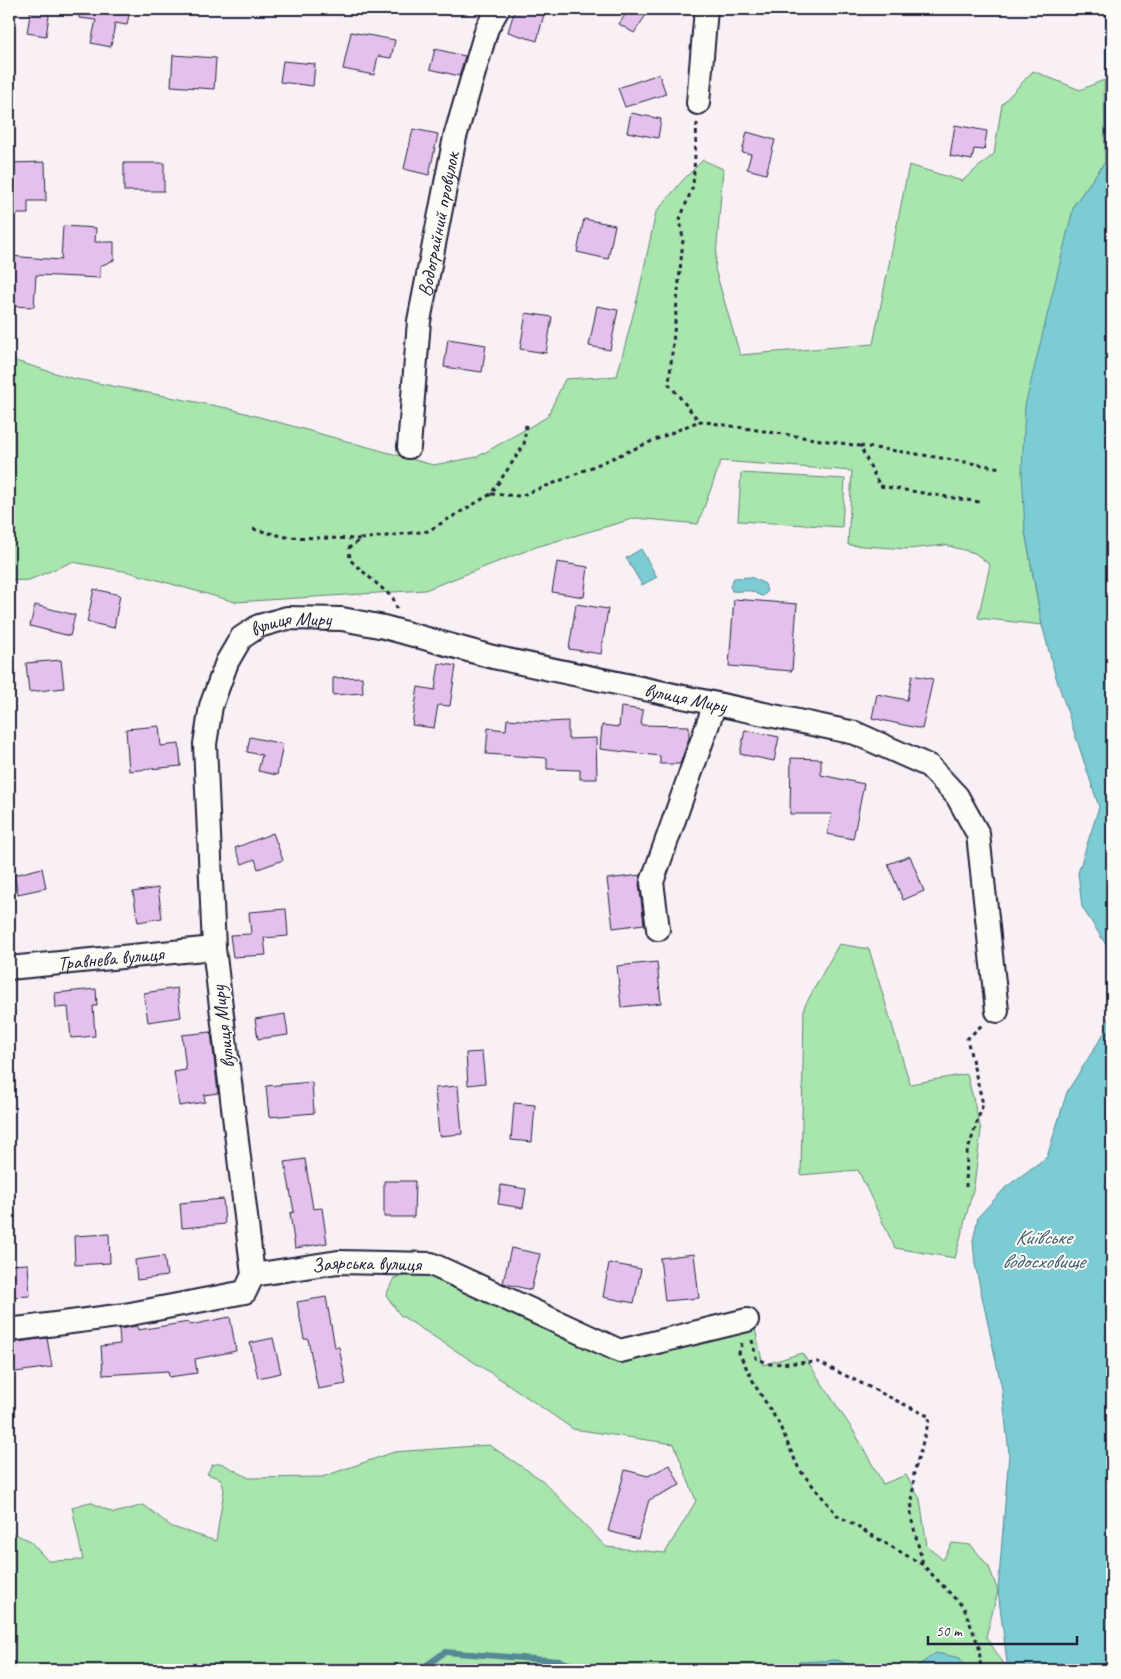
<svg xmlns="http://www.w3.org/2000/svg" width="1121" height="1679" viewBox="0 0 1121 1679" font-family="Caveat,sans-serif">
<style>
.green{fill:#a8e6ad;stroke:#658474}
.water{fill:#7bccd3;stroke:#578896}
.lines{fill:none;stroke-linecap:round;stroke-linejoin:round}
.stream{stroke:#578896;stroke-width:6}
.building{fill:#e4c1ed;stroke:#22223b}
.minor-casing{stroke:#22223b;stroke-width:26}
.path{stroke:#22223b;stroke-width:3;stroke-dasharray:4 4;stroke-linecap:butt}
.minor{stroke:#fdfcf7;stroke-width:22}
.labels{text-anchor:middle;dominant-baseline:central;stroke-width:4;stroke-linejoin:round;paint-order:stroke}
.street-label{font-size:20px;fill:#22223b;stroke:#fdfcf7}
.water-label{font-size:21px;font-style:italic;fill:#415e70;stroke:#fdfcf7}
</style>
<rect width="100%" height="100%" fill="#f8f0f5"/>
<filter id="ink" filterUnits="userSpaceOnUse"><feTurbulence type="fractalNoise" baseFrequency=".02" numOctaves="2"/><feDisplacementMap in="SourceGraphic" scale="10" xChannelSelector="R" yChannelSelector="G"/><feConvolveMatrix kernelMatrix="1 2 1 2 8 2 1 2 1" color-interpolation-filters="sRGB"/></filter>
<g filter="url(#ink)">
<g class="green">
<path d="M 1033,71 L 1080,90 L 1104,80 L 1105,162 L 1074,205 L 1025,531 L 1042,625 L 978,618 L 990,565 L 975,553 L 945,545 L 908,549 L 848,545 L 852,471 L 721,461 L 698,524 L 636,518 L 536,547 L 425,590 L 235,602 L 129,572 L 72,562 L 29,580 L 9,581 L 9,359 L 71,378 L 227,408 L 433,465 L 477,457 L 547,417 L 565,379 L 617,376 L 639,292 L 656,212 L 683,180 L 703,160 L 723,169 L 715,269 L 740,355 L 873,344 L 909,165 L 962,181 L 994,154 L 1002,104 Z"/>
<path d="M 741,473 L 845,479 L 842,527 L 738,521 Z"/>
<path d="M 839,944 L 869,949 L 910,1084 L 967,1074 L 981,1130 L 974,1186 L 955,1258 L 895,1248 L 858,1170 L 801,1175 L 804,1007 Z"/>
<path d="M 429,1271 L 618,1359 L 752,1315 L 763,1365 L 802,1353 L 856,1435 L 883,1484 L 906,1475 L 920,1499 L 927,1546 L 943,1560 L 952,1543 L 971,1545 L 989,1567 L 998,1591 L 986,1637 L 1008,1670 L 9,1670 L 9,1532 L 29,1540 L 48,1561 L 83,1560 L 72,1507 L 90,1502 L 114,1513 L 144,1505 L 172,1527 L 216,1541 L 224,1490 L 221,1479 L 207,1474 L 212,1465 L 221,1463 L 249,1478 L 322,1477 L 394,1452 L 489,1445 L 542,1480 L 606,1547 L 665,1553 L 696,1501 L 674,1444 L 573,1429 L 505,1382 L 400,1315 L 386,1295 L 394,1278 Z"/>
</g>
<g class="water">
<path d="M 1106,9 L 1112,9 L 1112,954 L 1082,907 L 1078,873 L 1099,807 L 1055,674 L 1042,625 L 1025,531 L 1022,472 L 1025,406 L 1074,205 L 1105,162 Z"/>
<path d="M 641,549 L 657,577 L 642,585 L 626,558 Z"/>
<path d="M 751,577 L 765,584 L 767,592 L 763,596 C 758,596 755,592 751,591 C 747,590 738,592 732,591 L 730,586 L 734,578 Z"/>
<path d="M 1112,996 L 1112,1670 L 1008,1670 L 998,1591 L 1009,1454 L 1002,1389 L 975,1264 L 973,1241 L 978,1217 L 1006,1187 L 1047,1157 L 1067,1092 L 1106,1030 Z"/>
<path d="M 936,1653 L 960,1658 L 967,1670 L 912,1670 Z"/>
<path d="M 837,1660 L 863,1670 L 791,1670 L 799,1662 Z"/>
</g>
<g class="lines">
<path class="stream" d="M 420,1670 L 445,1652 L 560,1661 L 589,1670"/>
</g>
<g class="building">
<path d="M 31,9 L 50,9 L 46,36 L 27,33 Z"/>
<path d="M 80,9 L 130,9 L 127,25 L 115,23 L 111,47 L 91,43 L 96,20 L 79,18 Z"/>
<path d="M 515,9 L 526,9 L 544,14 L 537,41 L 508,32 Z"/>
<path d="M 629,9 L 650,9 L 634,33 L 619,24 Z"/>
<path d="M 351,32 L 395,40 L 391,58 L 378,56 L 374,75 L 343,69 Z"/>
<path d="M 435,49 L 465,56 L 459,76 L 430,69 Z"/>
<path d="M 173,55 L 216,58 L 214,89 L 171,86 Z"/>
<path d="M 283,61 L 315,64 L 313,86 L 280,82 Z"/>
<path d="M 659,74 L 666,94 L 625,107 L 618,88 Z"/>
<path d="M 631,113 L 661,119 L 658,138 L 627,132 Z"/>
<path d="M 955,125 L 987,131 L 984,150 L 974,149 L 972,160 L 950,156 Z"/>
<path d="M 413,129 L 438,134 L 429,175 L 404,169 Z"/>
<path d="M 747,132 L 775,140 L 766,174 L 747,169 L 751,154 L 742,152 Z"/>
<path d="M 45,162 L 46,201 L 28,201 L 28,214 L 9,214 L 9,163 Z"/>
<rect x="124" y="163" width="40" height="28"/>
<path d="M 584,219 L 615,225 L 608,259 L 577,252 Z"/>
<path d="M 63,226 L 96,228 L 95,242 L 114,242 L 114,260 L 100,266 L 100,278 L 36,275 L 34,307 L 9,306 L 9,256 L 61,260 Z"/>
<path d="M 597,306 L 618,310 L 610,350 L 589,346 Z"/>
<path d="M 526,313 L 552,317 L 546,353 L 520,349 Z"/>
<path d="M 448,339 L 486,345 L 482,372 L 444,367 Z"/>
<path d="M 557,562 L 588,567 L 584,597 L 552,592 Z"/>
<path d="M 94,589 L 120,595 L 114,628 L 87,622 Z"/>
<path d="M 734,599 L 797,604 L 792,671 L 729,666 Z"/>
<path d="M 576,604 L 608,609 L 601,654 L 569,649 Z"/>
<path d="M 35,605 L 75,615 L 70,636 L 30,626 Z"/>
<path d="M 61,660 L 64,688 L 29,692 L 26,663 Z"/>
<path d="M 439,663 L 456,666 L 450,706 L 438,705 L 434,728 L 412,725 L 418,687 L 435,690 Z"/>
<path d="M 912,675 L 933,679 L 922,729 L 872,718 L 877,694 L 907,700 Z"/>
<path d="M 362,677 L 363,693 L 333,695 L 333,678 Z"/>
<path d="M 621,707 L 643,710 L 641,725 L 689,726 L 689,738 L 680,764 L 660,764 L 660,756 L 600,749 L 602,725 L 619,727 Z"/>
<path d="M 507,719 L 548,722 L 568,721 L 568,739 L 596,738 L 597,779 L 580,779 L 580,770 L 547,769 L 547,758 L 486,754 L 488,728 L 506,730 Z"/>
<path d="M 159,726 L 161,746 L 179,744 L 181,766 L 129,771 L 126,729 Z"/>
<path d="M 745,730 L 779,737 L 774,761 L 740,754 Z"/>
<path d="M 250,737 L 283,744 L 277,775 L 258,771 L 262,755 L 247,752 Z"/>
<path d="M 791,758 L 821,759 L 821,775 L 864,784 L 853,839 L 827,834 L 832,814 L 790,814 Z"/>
<path d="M 273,833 L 283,860 L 258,869 L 255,859 L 242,864 L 235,848 Z"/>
<path d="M 910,856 L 924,891 L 903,900 L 888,864 Z"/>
<path d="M 42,868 L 46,888 L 18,894 L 14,875 Z"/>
<path d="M 641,875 L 639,884 L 644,924 L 613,928 L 607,879 Z"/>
<path d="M 158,888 L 162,918 L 138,922 L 133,892 Z"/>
<path d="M 286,909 L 288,936 L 264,938 L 266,955 L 233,957 L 230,935 L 251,934 L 249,912 Z"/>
<path d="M 657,962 L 661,1003 L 621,1007 L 617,966 Z"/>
<path d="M 177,988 L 181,1017 L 148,1022 L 144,993 Z"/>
<path d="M 96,989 L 97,1006 L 93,1006 L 95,1036 L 71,1038 L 68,1007 L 56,1008 L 55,993 Z"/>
<path d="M 285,1014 L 288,1035 L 258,1039 L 255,1019 Z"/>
<path d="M 211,1032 L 218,1093 L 204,1095 L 205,1102 L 179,1106 L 174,1072 L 186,1070 L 182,1035 Z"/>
<path d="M 482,1052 L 485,1083 L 468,1085 L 466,1053 Z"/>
<path d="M 312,1082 L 314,1113 L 269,1117 L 266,1086 Z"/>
<path d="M 458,1086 L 462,1134 L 439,1136 L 435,1088 Z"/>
<path d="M 514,1103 L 535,1105 L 532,1142 L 511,1140 Z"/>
<path d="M 305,1159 L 313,1209 L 322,1208 L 327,1243 L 295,1248 L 290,1213 L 294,1212 L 285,1162 Z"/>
<path d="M 384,1181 L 415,1181 L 414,1217 L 384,1217 Z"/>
<path d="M 501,1185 L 526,1189 L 523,1208 L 498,1204 Z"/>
<path d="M 223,1199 L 225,1224 L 182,1228 L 180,1203 Z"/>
<path d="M 109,1234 L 110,1263 L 75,1265 L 74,1236 Z"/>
<path d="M 511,1248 L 540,1254 L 531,1290 L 503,1283 Z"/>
<path d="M 694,1254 L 699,1298 L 665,1301 L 660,1258 Z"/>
<path d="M 164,1256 L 167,1276 L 137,1280 L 135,1260 Z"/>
<path d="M 609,1263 L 641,1269 L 634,1303 L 603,1297 Z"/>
<path d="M 28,1264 L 30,1296 L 9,1297 L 9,1265 Z"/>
<path d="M 326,1297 L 335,1347 L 339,1347 L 346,1384 L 318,1389 L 308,1339 L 304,1339 L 297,1302 Z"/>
<path d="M 230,1317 L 236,1351 L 195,1359 L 197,1373 L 169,1377 L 168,1371 L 103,1375 L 101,1346 L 120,1344 L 119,1329 L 137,1326 L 138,1330 L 189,1322 L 190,1325 Z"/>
<path d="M 47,1338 L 52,1367 L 9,1373 L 9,1343 Z"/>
<path d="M 273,1338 L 281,1373 L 258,1378 L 250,1343 Z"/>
<path d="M 670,1465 L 680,1485 L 649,1500 L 638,1539 L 608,1531 L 625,1470 L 648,1476 Z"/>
</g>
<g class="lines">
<g class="minor-casing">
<g id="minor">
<path d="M 698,103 L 706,9"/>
<path id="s1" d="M 409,447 L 419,321 L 455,137 L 487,28 L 498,9"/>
<path d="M 658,929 L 652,882 L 715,704"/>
<path id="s2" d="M 9,968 L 214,948"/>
<path id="s3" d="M 253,1275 L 214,948 L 205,744 L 211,706 L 227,662 L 241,638 L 259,626 L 287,618 L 342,619 L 384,627 L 493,657 L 855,733 L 929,766 L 957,796 L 978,834 L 997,1011"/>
<path id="s4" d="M 9,1330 L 125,1315 L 245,1292 L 253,1275 L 338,1262 L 431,1264 L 620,1351 L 747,1320"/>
</g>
</g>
<g class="path">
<path d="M 697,123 L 693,186 L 680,219 L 683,240 L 669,384 L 699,421 L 860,446 L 880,486 L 979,502"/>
<path d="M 860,446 L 911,453 L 1001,468"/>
<path d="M 491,494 L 520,496 L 557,482 L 699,421"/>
<path d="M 253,529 L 286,537 L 360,539"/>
<path d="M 397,609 L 393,598 L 350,560 L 349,548 L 361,539 L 428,531 L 491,494 L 524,445 L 526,424"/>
<path d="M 966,1187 L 967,1153 L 983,1104 L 967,1039 L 982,1025"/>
<path d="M 752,1340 L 756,1358 L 770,1364 L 818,1362 L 930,1417 L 914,1473 L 911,1517 L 923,1564"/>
<path d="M 742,1343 L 739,1353 L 756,1387 L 778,1422 L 799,1469 L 837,1515 L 923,1565 L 964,1608 L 979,1647 L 981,1670"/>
</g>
<use href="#minor" class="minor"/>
</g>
</g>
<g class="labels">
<g class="street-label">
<text stroke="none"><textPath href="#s1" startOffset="225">Водограйний провулок</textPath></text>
<text stroke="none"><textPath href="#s3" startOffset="700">вулиця Миру</textPath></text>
<text stroke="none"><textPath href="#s3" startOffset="1105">вулиця Миру</textPath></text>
<text stroke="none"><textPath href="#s2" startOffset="102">Травнева вулиця</textPath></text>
<text transform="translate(223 1027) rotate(-97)">вулиця Миру</text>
<text stroke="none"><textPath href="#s4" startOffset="372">Заярська вулиця</textPath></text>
</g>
<g class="water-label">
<text x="1043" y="1237">Київське<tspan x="1043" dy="24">водосховище</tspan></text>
</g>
</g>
<rect width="1121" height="1679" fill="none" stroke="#fdfcf7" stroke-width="30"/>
<rect x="15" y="15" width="1091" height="1649" fill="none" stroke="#22223b" stroke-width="2" filter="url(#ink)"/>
<path d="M928 1636v8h149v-8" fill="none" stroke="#22223b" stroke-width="2.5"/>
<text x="936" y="1636" font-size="15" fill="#22223b" stroke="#fdfcf7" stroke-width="4" paint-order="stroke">50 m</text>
</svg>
